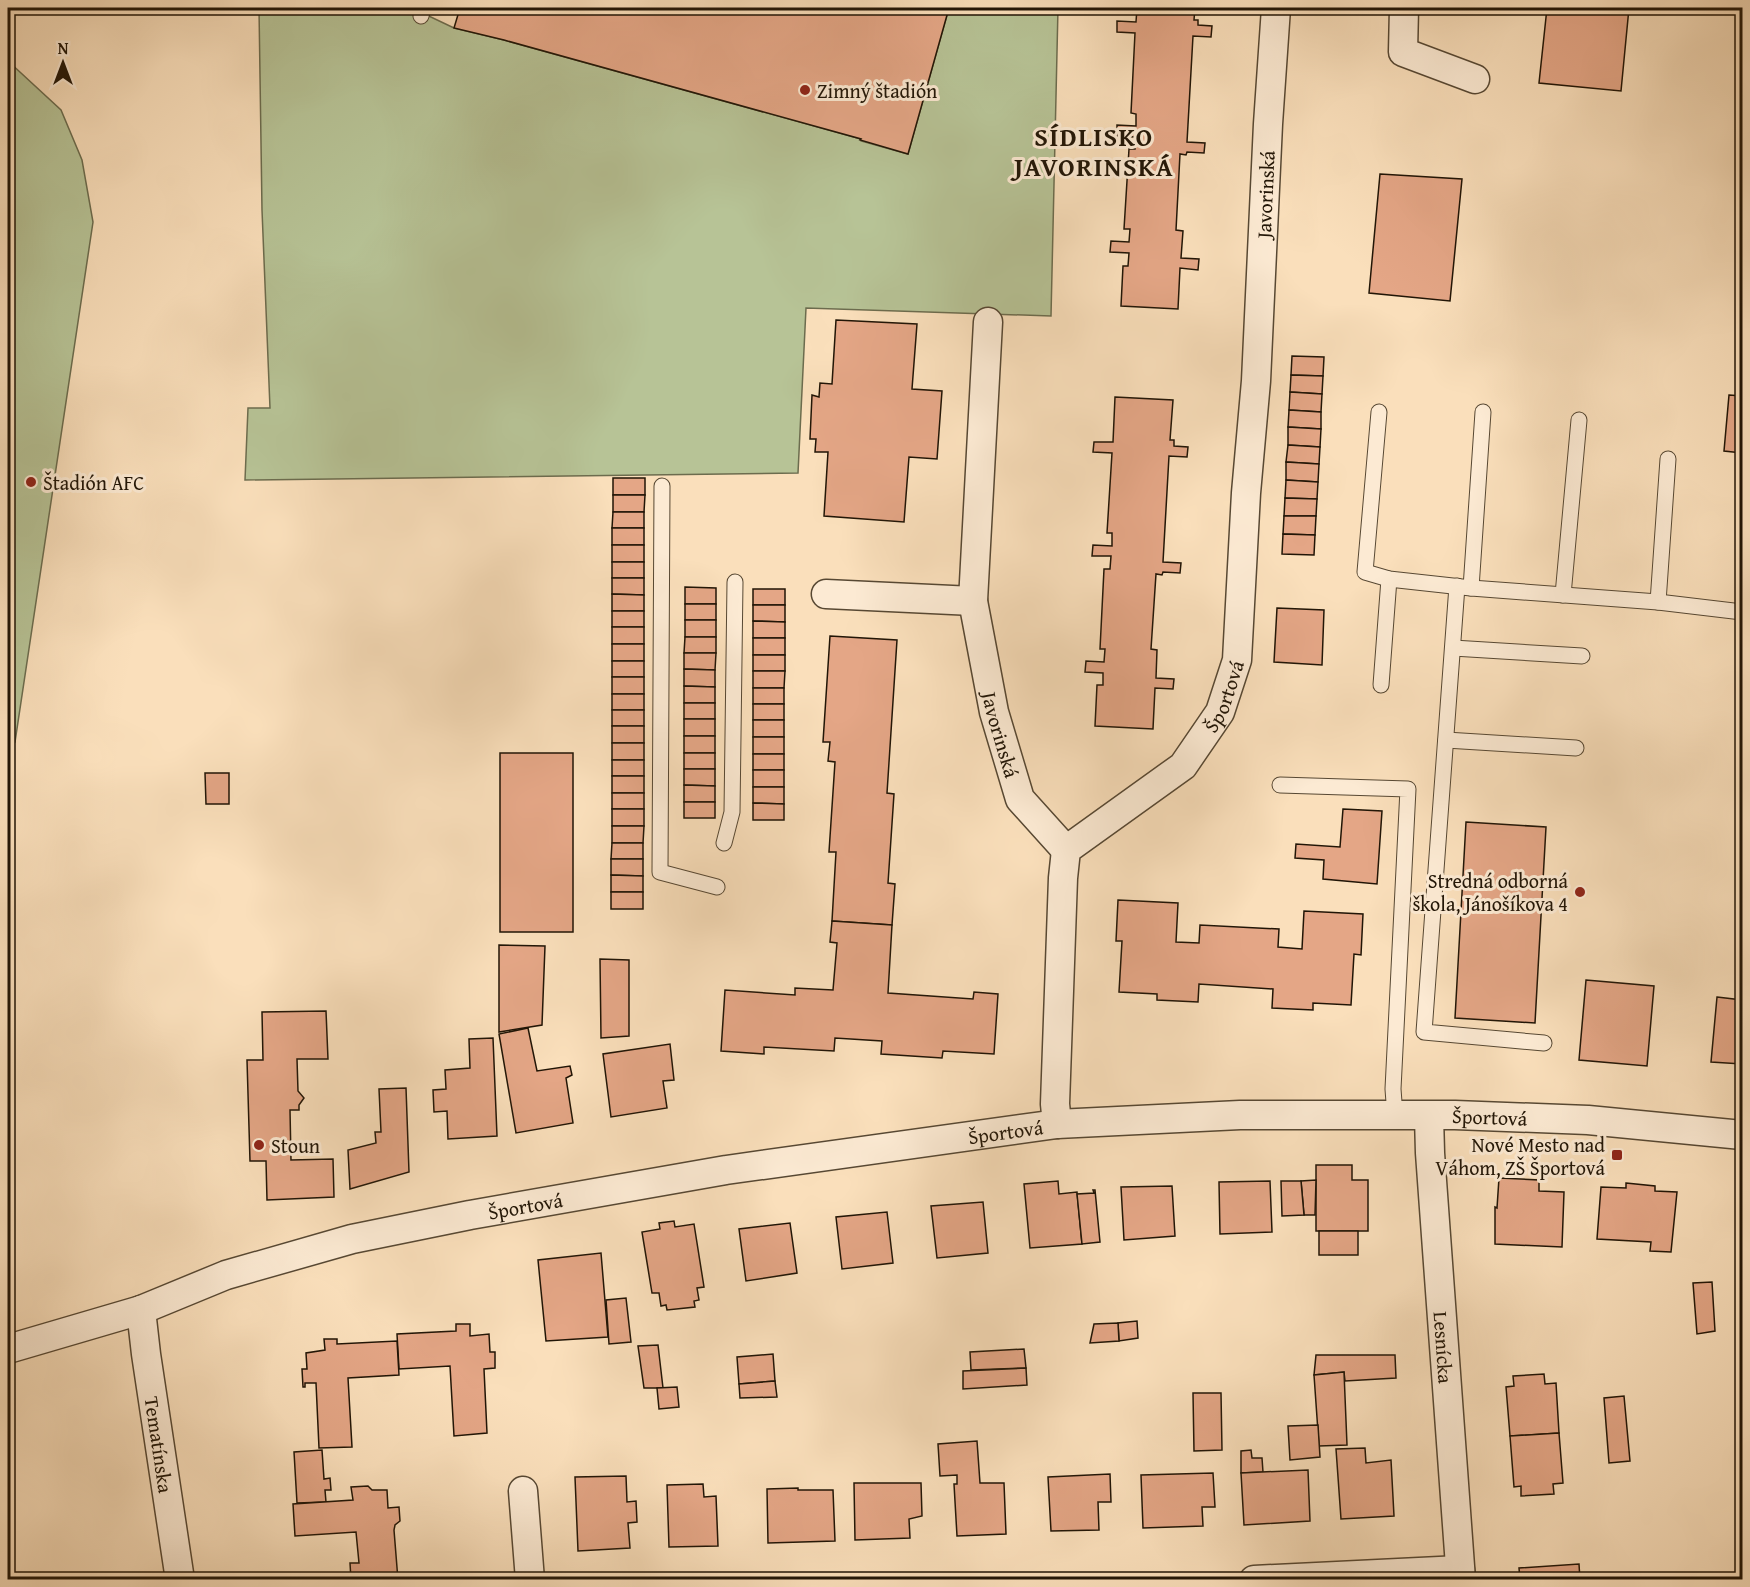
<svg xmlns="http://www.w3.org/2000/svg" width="1750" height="1587" viewBox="0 0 1750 1587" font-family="'Gentium Book Plus',serif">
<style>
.green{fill:#b7c396;stroke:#6c6c4e;stroke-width:1.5}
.building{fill:#e4a686;stroke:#211506;stroke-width:1.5}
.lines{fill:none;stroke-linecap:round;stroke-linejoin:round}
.lane-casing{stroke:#574833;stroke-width:17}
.street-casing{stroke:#574833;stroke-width:31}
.lane{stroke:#fcead3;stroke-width:15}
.street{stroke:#fcead3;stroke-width:28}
.poi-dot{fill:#8f2418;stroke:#fcead3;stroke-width:2}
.labels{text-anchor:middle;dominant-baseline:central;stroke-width:6;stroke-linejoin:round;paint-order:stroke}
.poi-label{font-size:20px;fill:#211506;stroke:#fcead3;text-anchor:start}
.street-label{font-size:20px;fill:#211506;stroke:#fcead3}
.district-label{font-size:26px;font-weight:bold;letter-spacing:1.5px;fill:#211506;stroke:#fcead3}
</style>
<rect width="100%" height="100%" fill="#fadfbb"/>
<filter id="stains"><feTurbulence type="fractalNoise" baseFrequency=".00333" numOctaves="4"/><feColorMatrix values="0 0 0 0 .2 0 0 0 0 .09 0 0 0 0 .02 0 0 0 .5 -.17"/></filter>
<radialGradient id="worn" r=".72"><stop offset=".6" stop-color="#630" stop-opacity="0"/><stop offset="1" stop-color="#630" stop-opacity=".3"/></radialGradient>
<g class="green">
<path d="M 259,8 L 412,8 L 454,28 L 504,40 L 861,139 L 861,141 L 908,154 L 949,8 L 1058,8 L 1051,316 L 806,308 L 798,473 L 245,480 L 248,408 L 270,408 L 262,210 Z"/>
<path d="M 8,61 L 61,110 L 82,160 L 93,222 L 15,742 L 8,755 Z"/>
</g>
<g class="building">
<path d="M 460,8 L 949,8 L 908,154 L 860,140 L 861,139 L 504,40 L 454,28 Z"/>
<path d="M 1137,8 L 1195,8 L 1194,20 L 1198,20 L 1198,25 L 1212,26 L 1211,37 L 1193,36 L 1187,142 L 1205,143 L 1204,153 L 1187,152 L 1186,155 L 1180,154 L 1176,230 L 1183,231 L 1181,258 L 1199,259 L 1198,270 L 1180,268 L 1178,309 L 1121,306 L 1123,266 L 1128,266 L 1129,253 L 1110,252 L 1111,241 L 1129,242 L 1130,229 L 1124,229 L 1129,149 L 1135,149 L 1135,137 L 1117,136 L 1117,125 L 1136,126 L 1136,114 L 1131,113 L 1135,33 L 1117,32 L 1117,21 L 1136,22 Z"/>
<path d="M 1547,8 L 1629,8 L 1621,91 L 1539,83 Z"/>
<path d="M 1380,174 L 1462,179 L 1450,301 L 1369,293 Z"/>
<path d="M 836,320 L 917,324 L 912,389 L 942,391 L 937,459 L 909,457 L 904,522 L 824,516 L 828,452 L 815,452 L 816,439 L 810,439 L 812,395 L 819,397 L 820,383 L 832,384 Z"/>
<path d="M 1292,356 L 1324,357 L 1323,376 L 1291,375 Z"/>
<path d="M 1291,375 L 1323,376 L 1322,394 L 1290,392 Z"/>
<path d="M 1290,392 L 1322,394 L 1321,412 L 1289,410 Z"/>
<path d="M 1729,395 L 1742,396 L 1742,453 L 1724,451 Z"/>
<path d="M 1115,397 L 1173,400 L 1170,440 L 1174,440 L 1174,446 L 1188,447 L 1187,457 L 1169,456 L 1163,562 L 1181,563 L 1180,573 L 1163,572 L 1162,575 L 1156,574 L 1151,649 L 1157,650 L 1156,678 L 1174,679 L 1173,689 L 1155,688 L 1153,729 L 1095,726 L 1097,685 L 1103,685 L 1103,673 L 1085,672 L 1086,661 L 1104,662 L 1105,649 L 1100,649 L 1104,569 L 1110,569 L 1111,556 L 1092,556 L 1093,545 L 1112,546 L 1112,533 L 1107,533 L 1112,453 L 1093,452 L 1094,442 L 1113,442 Z"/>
<path d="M 1289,410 L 1321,412 L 1321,429 L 1288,427 Z"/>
<path d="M 1288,427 L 1321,429 L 1320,447 L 1288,445 Z"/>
<path d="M 1288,445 L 1320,447 L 1319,464 L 1286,462 Z"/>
<path d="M 1286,462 L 1319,464 L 1318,482 L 1286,480 Z"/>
<rect x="613" y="478" width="32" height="17"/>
<path d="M 1286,480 L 1318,482 L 1317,499 L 1285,498 Z"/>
<path d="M 613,495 L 645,495 L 644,512 L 613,512 Z"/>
<path d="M 1285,498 L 1317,499 L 1316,516 L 1284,516 Z"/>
<path d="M 613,512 L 644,512 L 644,528 L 612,528 Z"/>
<path d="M 1284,516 L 1316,516 L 1315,535 L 1283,534 Z"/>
<rect x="612" y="528" width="32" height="17"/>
<path d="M 1283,534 L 1315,535 L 1314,555 L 1282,554 Z"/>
<rect x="612" y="545" width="32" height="17"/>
<rect x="612" y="562" width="32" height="16"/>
<path d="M 612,578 L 644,578 L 644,595 L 612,594 Z"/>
<path d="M 685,587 L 716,588 L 716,604 L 685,604 Z"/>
<rect x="753" y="589" width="32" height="16"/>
<path d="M 612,594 L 644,595 L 644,611 L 612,611 Z"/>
<rect x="685" y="604" width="31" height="16"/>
<path d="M 753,605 L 785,605 L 785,622 L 753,621 Z"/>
<path d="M 1277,608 L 1324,610 L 1322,665 L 1274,662 Z"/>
<rect x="612" y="611" width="32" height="16"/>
<rect x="685" y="620" width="31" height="17"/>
<path d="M 753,621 L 785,622 L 785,638 L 753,638 Z"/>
<rect x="612" y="627" width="32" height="17"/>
<path d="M 830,636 L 897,640 L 887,793 L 894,794 L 888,883 L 895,884 L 892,925 L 832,921 L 836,852 L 829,852 L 835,762 L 828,761 L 830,742 L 823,742 Z"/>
<path d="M 685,637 L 716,637 L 716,653 L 684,653 Z"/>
<rect x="753" y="638" width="32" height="17"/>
<rect x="612" y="644" width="32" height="17"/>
<path d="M 684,653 L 716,653 L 715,670 L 684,669 Z"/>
<rect x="753" y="655" width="32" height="16"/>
<rect x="612" y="661" width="32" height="16"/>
<path d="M 684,669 L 715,670 L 715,687 L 684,686 Z"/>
<path d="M 753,671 L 785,671 L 784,688 L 753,688 Z"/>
<rect x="612" y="677" width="32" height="17"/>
<path d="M 684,686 L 715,687 L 715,703 L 684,703 Z"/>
<rect x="753" y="688" width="31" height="16"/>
<rect x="612" y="694" width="32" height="16"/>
<rect x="684" y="703" width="31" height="16"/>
<rect x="753" y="704" width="31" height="16"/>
<rect x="612" y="710" width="32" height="16"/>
<rect x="684" y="719" width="31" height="17"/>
<rect x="753" y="720" width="31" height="17"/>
<rect x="612" y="726" width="32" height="17"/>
<rect x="684" y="736" width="31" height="17"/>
<rect x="753" y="737" width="31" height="17"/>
<rect x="612" y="743" width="32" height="17"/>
<rect x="500" y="753" width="73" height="179"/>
<rect x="684" y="753" width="31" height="16"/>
<rect x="753" y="754" width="31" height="16"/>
<rect x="612" y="760" width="32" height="16"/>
<path d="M 684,769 L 715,769 L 715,786 L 684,785 Z"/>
<rect x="753" y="770" width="31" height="17"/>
<path d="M 205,773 L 229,773 L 229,804 L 206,804 Z"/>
<rect x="612" y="776" width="32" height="17"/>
<path d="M 684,785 L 715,786 L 715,802 L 684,802 Z"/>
<path d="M 753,787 L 784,787 L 784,804 L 753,803 Z"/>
<rect x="612" y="793" width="32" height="16"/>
<rect x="684" y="802" width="31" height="16"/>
<path d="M 753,803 L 784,804 L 784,820 L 753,820 Z"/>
<rect x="612" y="809" width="32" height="17"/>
<path d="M 1343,809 L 1382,811 L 1377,884 L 1323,879 L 1324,860 L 1295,858 L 1296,844 L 1340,847 Z"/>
<path d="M 1466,822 L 1546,827 L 1535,1023 L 1455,1018 Z"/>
<path d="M 612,826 L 644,826 L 643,843 L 612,843 Z"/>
<path d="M 612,843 L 643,843 L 643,859 L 611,859 Z"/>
<path d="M 611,859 L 643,859 L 643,876 L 611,875 Z"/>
<path d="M 611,875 L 643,876 L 643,892 L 611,892 Z"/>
<rect x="611" y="892" width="32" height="17"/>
<path d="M 1118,900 L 1178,903 L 1176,942 L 1199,943 L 1200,925 L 1279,929 L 1278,947 L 1302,949 L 1304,911 L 1363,914 L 1361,955 L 1354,954 L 1351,1005 L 1313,1003 L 1313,1010 L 1272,1008 L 1273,989 L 1199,984 L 1198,1002 L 1157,1000 L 1157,994 L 1119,992 L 1122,941 L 1116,941 Z"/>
<path d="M 832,921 L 892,925 L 888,993 L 973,999 L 974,992 L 998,994 L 994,1054 L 943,1051 L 942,1058 L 881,1054 L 882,1041 L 835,1038 L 834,1051 L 764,1047 L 764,1054 L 721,1051 L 725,990 L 795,995 L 795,988 L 833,990 L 837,943 L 830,942 Z"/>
<path d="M 499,945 L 545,946 L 542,1025 L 499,1032 Z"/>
<path d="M 600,959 L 629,960 L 629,1036 L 601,1038 Z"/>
<path d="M 1586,980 L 1654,986 L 1647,1066 L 1579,1060 Z"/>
<path d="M 1717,997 L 1742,1000 L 1742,1064 L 1711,1062 Z"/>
<path d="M 326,1011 L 328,1059 L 297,1059 L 298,1091 L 304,1098 L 299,1105 L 299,1110 L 290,1110 L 291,1160 L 333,1159 L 334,1197 L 267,1200 L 266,1161 L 250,1161 L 247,1060 L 263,1060 L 262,1012 Z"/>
<path d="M 528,1028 L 537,1071 L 570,1066 L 572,1075 L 566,1078 L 573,1123 L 516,1133 L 499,1034 Z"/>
<path d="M 493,1038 L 497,1136 L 448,1139 L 447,1111 L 434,1112 L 433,1090 L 446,1089 L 445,1070 L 470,1068 L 469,1039 Z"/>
<path d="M 670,1044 L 674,1080 L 663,1081 L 667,1108 L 611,1117 L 603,1054 Z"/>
<path d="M 406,1088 L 409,1172 L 350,1189 L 348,1150 L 376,1143 L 375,1132 L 381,1132 L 379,1089 Z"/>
<path d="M 1316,1165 L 1352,1165 L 1352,1180 L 1368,1180 L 1368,1231 L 1316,1231 Z"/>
<path d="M 1499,1178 L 1539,1180 L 1539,1191 L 1564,1192 L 1562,1247 L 1495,1244 L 1495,1207 L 1497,1208 Z"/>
<path d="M 1316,1180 L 1315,1215 L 1304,1215 L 1301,1181 Z"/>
<path d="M 1058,1181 L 1059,1194 L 1077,1192 L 1082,1244 L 1030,1248 L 1024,1184 Z"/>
<path d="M 1270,1181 L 1272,1232 L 1220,1234 L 1219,1182 Z"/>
<path d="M 1281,1181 L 1301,1181 L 1304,1215 L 1282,1216 Z"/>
<path d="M 1626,1183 L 1655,1186 L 1655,1191 L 1677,1192 L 1671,1252 L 1650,1251 L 1651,1242 L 1597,1239 L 1601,1187 L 1626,1188 Z"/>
<path d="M 1172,1186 L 1175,1236 L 1124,1240 L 1121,1187 Z"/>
<path d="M 1093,1190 L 1095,1190 L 1100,1242 L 1082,1244 L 1077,1194 L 1094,1193 Z"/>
<path d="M 983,1202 L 988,1253 L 937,1258 L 931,1206 Z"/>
<path d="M 887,1212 L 893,1263 L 842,1269 L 836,1217 Z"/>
<path d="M 674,1221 L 675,1227 L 694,1224 L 704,1287 L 697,1288 L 699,1300 L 694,1301 L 695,1307 L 667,1310 L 666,1305 L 661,1306 L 659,1293 L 652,1293 L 642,1232 L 660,1229 L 659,1223 Z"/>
<path d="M 790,1223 L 797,1273 L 746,1281 L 739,1229 Z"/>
<rect x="1319" y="1231" width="39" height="24"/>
<path d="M 601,1253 L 608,1337 L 546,1341 L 538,1260 Z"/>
<path d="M 1712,1282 L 1715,1331 L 1697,1334 L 1693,1283 Z"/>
<path d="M 626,1298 L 631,1342 L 609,1344 L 606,1300 Z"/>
<path d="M 1137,1321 L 1138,1338 L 1119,1341 L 1118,1323 Z"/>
<path d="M 1118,1323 L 1119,1341 L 1090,1343 L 1094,1324 Z"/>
<path d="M 456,1324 L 470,1324 L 470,1336 L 489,1334 L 490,1352 L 495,1352 L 495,1368 L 484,1369 L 487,1433 L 454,1436 L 450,1366 L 399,1369 L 397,1334 L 456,1331 Z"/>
<path d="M 324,1339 L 337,1339 L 337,1344 L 397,1341 L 399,1375 L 348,1378 L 352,1447 L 319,1448 L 316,1383 L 305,1383 L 305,1387 L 303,1387 L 302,1369 L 307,1369 L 306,1353 L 325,1350 Z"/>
<path d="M 658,1345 L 663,1388 L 644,1388 L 638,1346 Z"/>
<path d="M 1024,1349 L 1026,1368 L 971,1370 L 970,1352 Z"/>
<path d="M 773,1354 L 775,1381 L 739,1384 L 737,1357 Z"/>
<path d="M 1316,1355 L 1395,1355 L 1396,1378 L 1345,1381 L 1344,1372 L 1314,1375 Z"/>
<path d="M 1026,1368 L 1027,1385 L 963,1389 L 963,1371 Z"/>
<path d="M 1344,1372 L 1347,1445 L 1319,1446 L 1314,1375 Z"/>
<path d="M 1544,1374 L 1545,1384 L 1556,1383 L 1559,1433 L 1510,1436 L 1506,1387 L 1514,1386 L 1513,1376 Z"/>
<path d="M 775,1381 L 777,1397 L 740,1398 L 739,1384 Z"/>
<path d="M 677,1387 L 679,1407 L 659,1409 L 657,1388 Z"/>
<path d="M 1193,1393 L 1221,1393 L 1222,1450 L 1194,1451 Z"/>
<path d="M 1624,1396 L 1630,1461 L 1609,1463 L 1604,1398 Z"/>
<path d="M 1318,1425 L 1320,1457 L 1290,1460 L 1288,1426 Z"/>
<path d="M 1559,1433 L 1563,1483 L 1553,1484 L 1554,1494 L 1521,1496 L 1521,1486 L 1514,1487 L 1510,1436 Z"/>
<path d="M 977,1441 L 980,1483 L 1004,1483 L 1006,1534 L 957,1536 L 954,1484 L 957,1484 L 957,1475 L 940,1476 L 938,1444 Z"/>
<path d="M 1365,1448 L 1366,1463 L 1391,1460 L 1394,1516 L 1341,1519 L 1336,1449 Z"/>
<path d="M 322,1450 L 324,1479 L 330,1478 L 331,1490 L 325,1490 L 326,1502 L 297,1503 L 294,1452 Z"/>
<path d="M 1251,1450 L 1252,1458 L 1262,1458 L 1263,1472 L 1241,1473 L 1241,1451 Z"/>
<path d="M 1308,1470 L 1310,1521 L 1244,1525 L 1241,1473 Z"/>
<path d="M 1213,1473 L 1215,1507 L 1202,1507 L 1203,1526 L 1143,1528 L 1141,1475 Z"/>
<path d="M 1110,1474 L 1111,1502 L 1098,1502 L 1099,1530 L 1051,1531 L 1048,1477 Z"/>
<path d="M 626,1476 L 627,1502 L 636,1501 L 637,1522 L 628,1523 L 630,1548 L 578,1551 L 575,1477 Z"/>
<path d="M 854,1483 L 921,1483 L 922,1516 L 909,1519 L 910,1538 L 855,1540 Z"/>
<path d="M 703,1484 L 704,1497 L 716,1496 L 718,1546 L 669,1547 L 667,1485 Z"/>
<path d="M 368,1486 L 372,1490 L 387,1490 L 388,1508 L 399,1507 L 400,1521 L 395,1525 L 394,1530 L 398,1580 L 351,1580 L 350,1563 L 359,1563 L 356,1532 L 295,1536 L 293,1504 L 353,1500 L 351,1487 Z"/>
<path d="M 798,1488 L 798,1490 L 833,1490 L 835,1541 L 768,1543 L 767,1489 Z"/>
<path d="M 1579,1564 L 1580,1580 L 1520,1580 L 1519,1568 Z"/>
</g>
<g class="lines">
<g class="lane-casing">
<g id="lane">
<path d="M 421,16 L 423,8"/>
<path d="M 1379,412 L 1365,572 L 1389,579 L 1471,588 L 1658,602 L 1742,612"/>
<path d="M 662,486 L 660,872 L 717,887"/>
<path d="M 1457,586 L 1424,1032 L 1544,1043"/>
<path d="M 1471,588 L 1483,412"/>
<path d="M 1563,595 L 1579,420"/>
<path d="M 1658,602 L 1668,459"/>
<path d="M 1453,648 L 1582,656"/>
<path d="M 1381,685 L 1389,579"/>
<path d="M 1446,740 L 1576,748"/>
<path d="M 1280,785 L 1408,789 L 1393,1089 L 1395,1116"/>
<path d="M 724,843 L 732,812 L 735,582"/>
</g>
</g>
<g class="street-casing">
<g id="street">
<path d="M 1404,8 L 1403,52 L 1475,79"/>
<path id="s1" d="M 988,322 L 973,601 L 994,712 L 1020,799 L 1066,850"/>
<path d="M 826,594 L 973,601"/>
<path id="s2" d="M 1429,1116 L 1430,1153 L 1461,1580"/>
<path id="s3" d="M 1057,1124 L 1055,1104 L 1063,878 L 1066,850 L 1183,766 L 1220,712 L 1237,660 L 1246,493 L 1256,381 L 1268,124 L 1276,8"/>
<path id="s4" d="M 141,1310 L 146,1354 L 180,1580"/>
<path id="s5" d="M 8,1349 L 141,1310 L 226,1275 L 352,1239 L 470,1215 L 726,1170 L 1057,1124 L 1240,1115 L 1455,1115 L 1588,1120 L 1742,1135"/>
<path d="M 523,1491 L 530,1580"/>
<path d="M 1254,1580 L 1460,1570"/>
</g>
</g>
<use href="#lane" class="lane"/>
<use href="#street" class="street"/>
</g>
<g class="poi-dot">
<circle cx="805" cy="90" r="6"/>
<circle cx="31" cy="482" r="6"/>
<circle cx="1580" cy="892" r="6"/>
<circle cx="259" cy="1145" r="6"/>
<rect x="1611" y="1149" width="12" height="12" rx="3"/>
</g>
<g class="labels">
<g class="poi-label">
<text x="817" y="90">Zimný štadión</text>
<text x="43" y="482">Štadión AFC</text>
<text x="1568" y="880" text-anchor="end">Stredná odborná<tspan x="1568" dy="23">škola, Jánošíkova 4</tspan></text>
<text x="1605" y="1144" text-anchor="end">Nové Mesto nad<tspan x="1605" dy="23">Váhom, ZŠ Športová</tspan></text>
<text x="271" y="1145">Stoun</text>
</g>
<g class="street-label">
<text stroke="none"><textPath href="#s3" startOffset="1005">Javorinská</textPath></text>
<text stroke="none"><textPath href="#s3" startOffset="500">Športová</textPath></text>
<text stroke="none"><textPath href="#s1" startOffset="416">Javorinská</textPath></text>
<text stroke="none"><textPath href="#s5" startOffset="1509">Športová</textPath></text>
<text stroke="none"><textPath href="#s5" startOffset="1024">Športová</textPath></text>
<text stroke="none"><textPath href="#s5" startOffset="538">Športová</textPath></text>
<text stroke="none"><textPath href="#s2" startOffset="232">Lesnícka</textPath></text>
<text stroke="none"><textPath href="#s4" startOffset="136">Tematínska</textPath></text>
</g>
<g class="district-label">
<text x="1094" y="136">SÍDLISKO<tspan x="1094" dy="30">JAVORINSKÁ</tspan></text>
</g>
</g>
<rect width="1750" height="1587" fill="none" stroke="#fadfbb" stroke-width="30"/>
<rect x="9" y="9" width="1732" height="1569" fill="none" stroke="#211506" stroke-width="3"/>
<rect x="15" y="15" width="1720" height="1557" fill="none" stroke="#211506" stroke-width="1.5"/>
<g transform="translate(63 63)" stroke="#fcead3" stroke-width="4.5" paint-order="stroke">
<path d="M0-4.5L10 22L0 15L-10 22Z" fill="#211506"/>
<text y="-9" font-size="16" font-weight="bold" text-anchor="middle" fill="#211506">N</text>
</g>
<rect width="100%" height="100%" filter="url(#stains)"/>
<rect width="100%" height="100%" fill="url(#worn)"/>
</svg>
